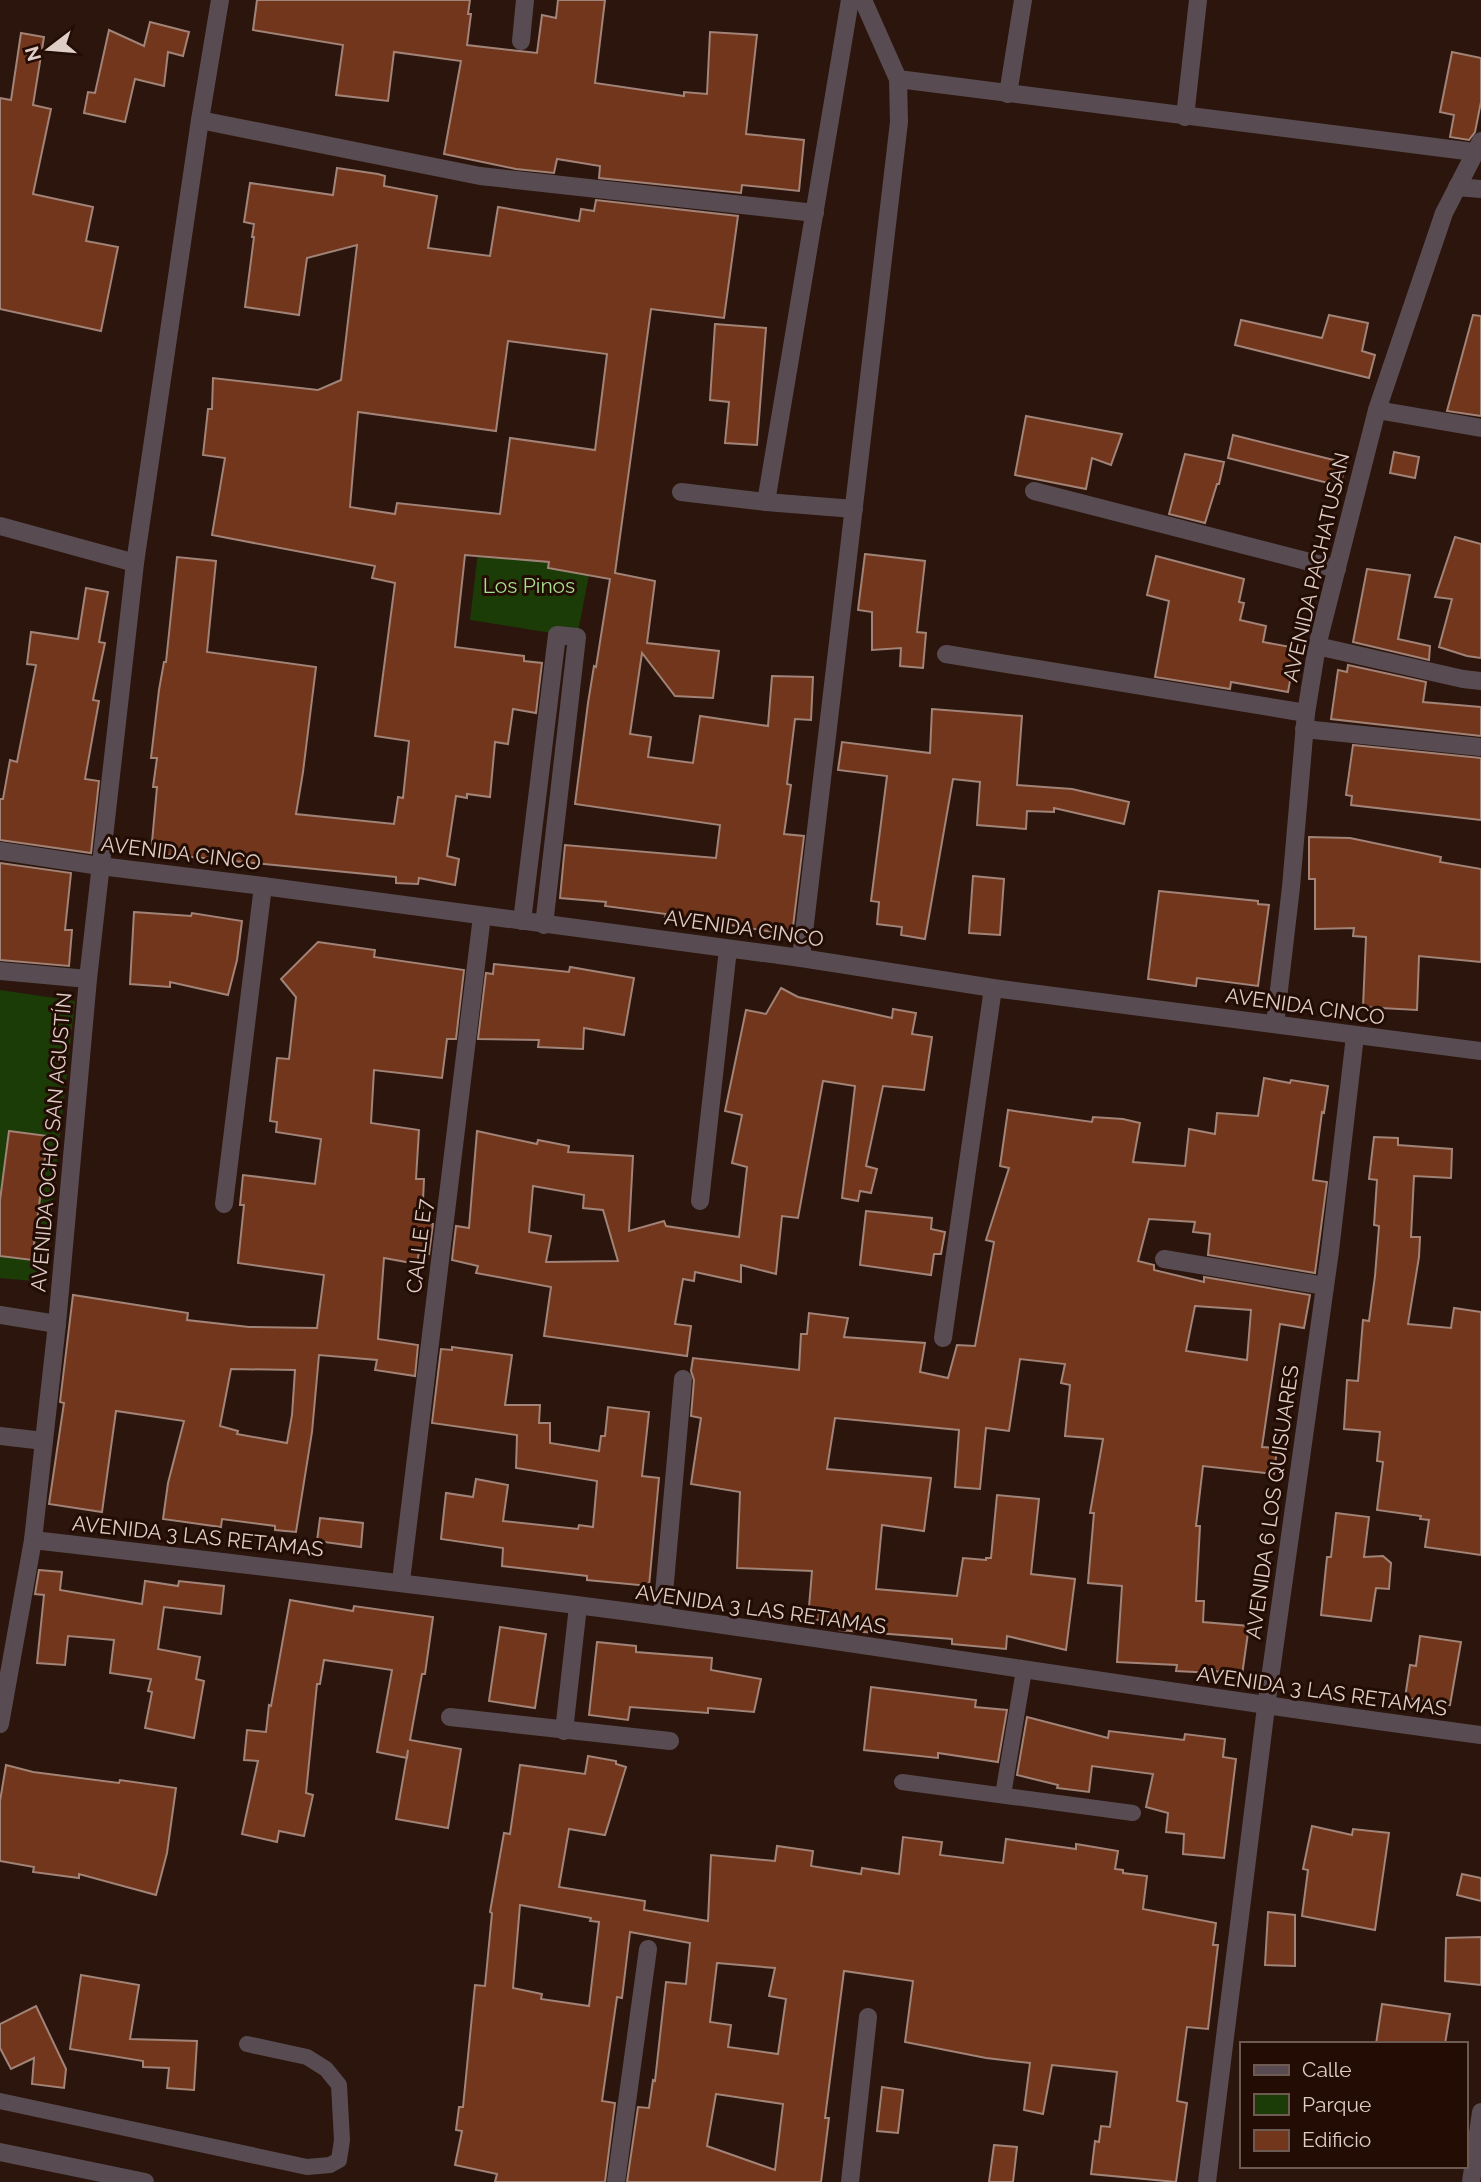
<svg xmlns="http://www.w3.org/2000/svg" width="1481" height="2182" viewBox="0 0 1481 2182" font-family="Raleway,sans-serif">
<style>
.green{fill:#1b3c07}
.building{fill:#72361c;stroke:#a18377;stroke-width:2;fill-rule:evenodd}
.lines{fill:none;stroke-linecap:round;stroke-linejoin:round}
.service{stroke:#584c52;stroke-width:16}
.minor{stroke:#584c52;stroke-width:18}
.tertiary{stroke:#584c52;stroke-width:18}
.labels{text-anchor:middle;dominant-baseline:central;stroke-width:6;stroke-linejoin:round;paint-order:stroke}
.street-label{font-size:21px;fill:#decec7;stroke:#220c04}
.park-label{font-size:21px;fill:#a6df8e;stroke:#220c04}
</style>
<rect width="100%" height="100%" fill="#2c150c"/>
<g class="green">
<path d="M 480,535 L 594,549 L 577,637 L 470,620 Z"/>
<path d="M 0,990 L 75,1001 L 44,1282 L 0,1278 Z"/>
</g>
<g class="building">
<path d="M 257,0 L 470,0 L 468,14 L 471,14 L 467,45 L 537,53 L 542,15 L 556,18 L 558,0 L 605,0 L 595,83 L 684,96 L 684,92 L 707,94 L 710,32 L 757,35 L 746,134 L 804,140 L 799,191 L 742,185 L 741,193 L 599,178 L 600,166 L 557,159 L 554,173 L 516,169 L 444,154 L 461,61 L 394,52 L 388,101 L 336,95 L 343,45 L 253,30 Z"/>
<path d="M 150,22 L 189,32 L 183,56 L 168,52 L 164,86 L 135,79 L 125,122 L 84,113 L 88,92 L 95,93 L 109,30 L 144,46 Z"/>
<path d="M 21,33 L 44,37 L 33,105 L 51,109 L 33,194 L 93,207 L 86,241 L 118,247 L 101,331 L 0,309 L 0,98 L 11,100 Z"/>
<path d="M 1452,52 L 1481,58 L 1481,102 L 1475,132 L 1469,140 L 1450,137 L 1454,115 L 1440,112 Z"/>
<path d="M 337,168 L 378,174 L 385,176 L 384,186 L 437,196 L 428,248 L 490,256 L 498,207 L 579,221 L 581,209 L 594,211 L 596,200 L 738,216 L 724,318 L 651,309 L 615,573 L 655,581 L 647,643 L 719,651 L 713,698 L 675,696 L 642,653 L 630,734 L 651,737 L 648,757 L 693,763 L 700,716 L 768,726 L 772,676 L 813,677 L 811,720 L 795,719 L 787,784 L 791,785 L 784,834 L 804,836 L 792,935 L 699,920 L 698,923 L 665,917 L 666,914 L 605,906 L 606,902 L 560,898 L 565,845 L 716,858 L 720,825 L 575,804 L 588,703 L 594,666 L 596,667 L 610,579 L 548,568 L 549,562 L 465,555 L 455,647 L 524,656 L 524,661 L 542,663 L 536,713 L 513,709 L 508,744 L 495,742 L 490,797 L 467,794 L 467,798 L 456,796 L 447,856 L 459,859 L 455,885 L 419,878 L 418,884 L 396,883 L 396,877 L 151,853 L 157,787 L 153,787 L 157,758 L 151,758 L 159,690 L 164,662 L 166,662 L 177,557 L 216,561 L 207,652 L 316,667 L 303,772 L 296,814 L 394,824 L 398,797 L 403,798 L 409,741 L 375,736 L 395,583 L 372,578 L 375,566 L 212,535 L 225,458 L 203,455 L 208,409 L 212,409 L 213,378 L 318,390 L 341,380 L 357,245 L 307,258 L 299,315 L 245,307 L 254,237 L 252,237 L 254,224 L 244,222 L 250,183 L 333,195 ZM 508,341 L 607,354 L 595,450 L 510,438 L 500,514 L 397,503 L 395,514 L 350,507 L 358,412 L 496,431 Z"/>
<path d="M 1329,315 L 1368,323 L 1362,351 L 1375,355 L 1369,378 L 1235,345 L 1241,320 L 1322,338 Z"/>
<path d="M 1473,315 L 1481,316 L 1481,416 L 1447,411 Z"/>
<path d="M 715,324 L 766,328 L 757,445 L 725,443 L 729,402 L 710,400 Z"/>
<path d="M 1026,416 L 1122,434 L 1111,465 L 1092,458 L 1086,489 L 1015,475 Z"/>
<path d="M 1233,435 L 1346,463 L 1340,486 L 1228,458 Z"/>
<path d="M 1394,452 L 1419,457 L 1415,478 L 1390,473 Z"/>
<path d="M 1185,454 L 1224,462 L 1219,484 L 1217,484 L 1205,523 L 1169,514 Z"/>
<path d="M 1455,537 L 1481,544 L 1481,658 L 1467,656 L 1439,647 L 1452,599 L 1435,597 Z"/>
<path d="M 865,554 L 925,561 L 917,632 L 926,633 L 923,668 L 900,666 L 901,648 L 872,650 L 872,612 L 858,610 Z"/>
<path d="M 1156,556 L 1244,579 L 1239,602 L 1244,603 L 1240,620 L 1266,626 L 1263,642 L 1296,648 L 1288,692 L 1231,682 L 1230,689 L 1155,677 L 1169,601 L 1147,595 Z"/>
<path d="M 1367,569 L 1410,575 L 1398,639 L 1430,646 L 1429,660 L 1353,642 Z"/>
<path d="M 86,588 L 108,592 L 99,642 L 105,643 L 93,700 L 99,701 L 85,779 L 99,781 L 91,853 L 0,840 L 0,799 L 3,799 L 10,760 L 17,762 L 36,665 L 27,664 L 31,632 L 78,639 Z"/>
<path d="M 1348,665 L 1426,682 L 1423,702 L 1481,707 L 1481,736 L 1331,719 L 1338,670 L 1347,672 Z"/>
<path d="M 932,709 L 1022,716 L 1017,785 L 1072,789 L 1129,802 L 1124,824 L 1054,808 L 1054,812 L 1027,811 L 1026,829 L 977,825 L 980,782 L 953,779 L 925,939 L 901,935 L 902,927 L 877,924 L 879,902 L 871,901 L 887,776 L 838,770 L 842,742 L 930,753 Z"/>
<path d="M 1353,745 L 1481,758 L 1481,820 L 1351,805 L 1352,796 L 1346,795 Z"/>
<path d="M 1309,837 L 1350,838 L 1441,857 L 1440,862 L 1481,869 L 1481,962 L 1419,956 L 1417,1010 L 1363,1007 L 1366,937 L 1353,936 L 1354,928 L 1315,929 L 1315,879 L 1309,879 Z"/>
<path d="M 0,863 L 71,873 L 65,930 L 72,930 L 69,966 L 0,960 Z"/>
<path d="M 973,876 L 1004,879 L 1000,935 L 969,933 Z"/>
<path d="M 1159,891 L 1258,901 L 1258,904 L 1269,905 L 1258,986 L 1197,978 L 1196,986 L 1148,979 Z"/>
<path d="M 134,912 L 191,916 L 192,913 L 242,921 L 237,960 L 228,995 L 170,982 L 170,987 L 130,984 Z"/>
<path d="M 318,942 L 375,950 L 374,957 L 464,970 L 456,1039 L 447,1039 L 442,1078 L 374,1070 L 371,1123 L 419,1130 L 416,1179 L 424,1179 L 422,1222 L 433,1224 L 429,1254 L 419,1252 L 417,1264 L 384,1258 L 378,1339 L 418,1345 L 415,1376 L 375,1370 L 377,1360 L 319,1355 L 312,1432 L 296,1532 L 275,1530 L 275,1526 L 222,1519 L 221,1527 L 163,1519 L 168,1483 L 184,1421 L 116,1411 L 102,1512 L 49,1504 L 64,1403 L 60,1402 L 73,1295 L 188,1313 L 187,1320 L 249,1327 L 317,1328 L 324,1275 L 238,1263 L 244,1205 L 240,1205 L 243,1175 L 315,1184 L 321,1139 L 276,1132 L 277,1122 L 270,1121 L 277,1058 L 289,1059 L 296,997 L 281,979 ZM 231,1369 L 295,1370 L 292,1415 L 287,1443 L 237,1434 L 238,1431 L 220,1426 Z"/>
<path d="M 494,964 L 569,972 L 570,967 L 634,978 L 624,1035 L 584,1028 L 583,1049 L 538,1047 L 539,1040 L 478,1039 L 486,973 L 493,974 Z"/>
<path d="M 781,988 L 798,997 L 892,1018 L 893,1009 L 916,1013 L 912,1034 L 932,1037 L 924,1090 L 883,1086 L 866,1166 L 877,1169 L 871,1193 L 860,1191 L 858,1201 L 842,1198 L 855,1086 L 823,1081 L 798,1218 L 782,1216 L 776,1274 L 741,1265 L 741,1282 L 695,1272 L 694,1281 L 683,1279 L 675,1324 L 691,1326 L 687,1356 L 544,1336 L 551,1287 L 476,1273 L 478,1266 L 452,1260 L 456,1226 L 469,1228 L 477,1131 L 537,1144 L 538,1140 L 569,1146 L 568,1152 L 633,1156 L 629,1231 L 664,1221 L 666,1226 L 739,1237 L 747,1167 L 732,1163 L 742,1115 L 725,1111 L 746,1010 L 766,1014 ZM 533,1186 L 584,1195 L 583,1208 L 603,1210 L 618,1261 L 546,1262 L 551,1236 L 529,1232 Z"/>
<path d="M 1264,1078 L 1290,1083 L 1291,1080 L 1328,1086 L 1324,1113 L 1322,1112 L 1313,1180 L 1327,1182 L 1315,1273 L 1208,1255 L 1210,1234 L 1193,1232 L 1195,1222 L 1149,1219 L 1138,1261 L 1154,1265 L 1154,1270 L 1204,1282 L 1204,1277 L 1310,1295 L 1304,1328 L 1280,1324 L 1262,1447 L 1277,1448 L 1274,1474 L 1203,1466 L 1196,1526 L 1200,1526 L 1196,1601 L 1204,1601 L 1203,1622 L 1249,1626 L 1242,1675 L 1213,1671 L 1213,1673 L 1176,1671 L 1177,1665 L 1117,1662 L 1122,1586 L 1088,1583 L 1094,1513 L 1090,1513 L 1103,1439 L 1065,1436 L 1070,1385 L 1061,1383 L 1065,1364 L 1020,1359 L 1009,1431 L 986,1428 L 980,1489 L 955,1487 L 959,1430 L 835,1418 L 827,1469 L 931,1478 L 924,1531 L 882,1525 L 876,1589 L 957,1596 L 963,1558 L 986,1560 L 986,1558 L 991,1558 L 997,1495 L 1039,1499 L 1031,1574 L 1075,1579 L 1066,1650 L 1007,1636 L 1006,1649 L 952,1644 L 952,1639 L 839,1630 L 839,1622 L 808,1619 L 812,1571 L 737,1568 L 740,1492 L 691,1484 L 701,1418 L 691,1416 L 694,1380 L 691,1371 L 693,1358 L 799,1370 L 801,1334 L 807,1334 L 809,1313 L 848,1318 L 844,1337 L 925,1343 L 920,1372 L 948,1378 L 957,1345 L 975,1346 L 994,1242 L 986,1240 L 1009,1168 L 1000,1166 L 1008,1110 L 1092,1122 L 1093,1117 L 1123,1119 L 1140,1123 L 1133,1162 L 1185,1166 L 1189,1129 L 1215,1134 L 1217,1113 L 1258,1116 ZM 1195,1306 L 1251,1310 L 1247,1360 L 1186,1351 Z"/>
<path d="M 9,1131 L 48,1136 L 32,1260 L 0,1256 L 0,1200 Z"/>
<path d="M 1374,1137 L 1398,1138 L 1398,1145 L 1452,1149 L 1451,1178 L 1414,1176 L 1411,1237 L 1420,1237 L 1419,1257 L 1408,1324 L 1451,1328 L 1454,1308 L 1481,1312 L 1481,1555 L 1425,1547 L 1429,1520 L 1420,1519 L 1421,1516 L 1377,1510 L 1383,1462 L 1377,1461 L 1380,1432 L 1344,1429 L 1347,1380 L 1358,1381 L 1363,1320 L 1369,1321 L 1375,1276 L 1379,1226 L 1374,1225 L 1377,1180 L 1369,1179 Z"/>
<path d="M 866,1211 L 932,1218 L 931,1229 L 945,1232 L 941,1254 L 934,1254 L 931,1275 L 860,1265 Z"/>
<path d="M 452,1347 L 512,1355 L 505,1405 L 540,1405 L 539,1423 L 550,1423 L 550,1443 L 599,1451 L 601,1436 L 605,1436 L 608,1407 L 649,1412 L 642,1476 L 659,1478 L 649,1586 L 587,1580 L 587,1576 L 502,1566 L 503,1548 L 441,1539 L 446,1493 L 473,1497 L 476,1479 L 508,1485 L 503,1521 L 578,1529 L 579,1525 L 593,1527 L 597,1481 L 516,1468 L 517,1435 L 432,1423 L 441,1349 L 452,1350 Z"/>
<path d="M 1336,1513 L 1369,1517 L 1364,1557 L 1383,1556 L 1391,1563 L 1389,1589 L 1376,1588 L 1371,1621 L 1321,1615 L 1327,1557 L 1331,1557 Z"/>
<path d="M 320,1518 L 363,1523 L 361,1547 L 317,1541 Z"/>
<path d="M 39,1570 L 62,1572 L 60,1590 L 142,1604 L 145,1581 L 178,1586 L 179,1581 L 224,1586 L 221,1614 L 164,1607 L 158,1649 L 200,1657 L 196,1679 L 204,1681 L 194,1738 L 145,1728 L 152,1692 L 148,1691 L 151,1679 L 110,1673 L 114,1640 L 68,1636 L 65,1665 L 37,1663 L 44,1595 L 35,1594 Z"/>
<path d="M 290,1600 L 353,1611 L 354,1606 L 433,1617 L 425,1674 L 422,1674 L 410,1740 L 461,1749 L 448,1828 L 396,1819 L 408,1750 L 407,1758 L 377,1752 L 392,1670 L 324,1660 L 320,1684 L 317,1684 L 306,1793 L 313,1795 L 304,1836 L 279,1831 L 277,1842 L 242,1834 L 258,1761 L 244,1760 L 247,1730 L 266,1732 L 269,1705 L 271,1706 Z"/>
<path d="M 500,1627 L 546,1634 L 535,1708 L 489,1701 Z"/>
<path d="M 1420,1636 L 1461,1642 L 1450,1705 L 1405,1698 L 1410,1665 L 1416,1666 Z"/>
<path d="M 597,1642 L 636,1646 L 636,1652 L 712,1658 L 711,1670 L 761,1679 L 754,1712 L 708,1708 L 708,1713 L 630,1707 L 628,1720 L 589,1715 Z"/>
<path d="M 871,1687 L 976,1700 L 975,1707 L 1007,1710 L 998,1762 L 938,1753 L 938,1758 L 864,1750 Z"/>
<path d="M 1027,1717 L 1108,1738 L 1109,1731 L 1184,1740 L 1185,1734 L 1225,1739 L 1223,1757 L 1236,1759 L 1224,1858 L 1183,1854 L 1184,1834 L 1166,1832 L 1168,1813 L 1146,1807 L 1153,1774 L 1092,1766 L 1089,1792 L 1057,1788 L 1058,1785 L 1017,1775 Z"/>
<path d="M 588,1756 L 616,1761 L 616,1764 L 626,1767 L 605,1835 L 569,1829 L 559,1887 L 645,1901 L 644,1910 L 708,1921 L 711,1855 L 775,1861 L 777,1846 L 813,1851 L 811,1866 L 861,1874 L 862,1868 L 899,1874 L 903,1837 L 942,1842 L 940,1855 L 1003,1863 L 1006,1839 L 1076,1849 L 1076,1844 L 1118,1851 L 1115,1869 L 1123,1870 L 1123,1873 L 1147,1876 L 1143,1909 L 1216,1923 L 1213,1945 L 1218,1945 L 1208,2029 L 1187,2027 L 1177,2101 L 1187,2103 L 1176,2182 L 1091,2174 L 1095,2141 L 1099,2142 L 1101,2126 L 1110,2127 L 1117,2072 L 1052,2065 L 1043,2114 L 1024,2110 L 1030,2063 L 986,2058 L 905,2042 L 913,1981 L 844,1971 L 825,2118 L 829,2118 L 821,2182 L 627,2182 L 638,2107 L 649,2108 L 653,2080 L 655,2081 L 666,1982 L 686,1984 L 690,1943 L 630,1932 L 622,1998 L 617,1997 L 602,2101 L 615,2103 L 605,2182 L 495,2182 L 497,2174 L 455,2165 L 462,2131 L 456,2130 L 459,2107 L 463,2107 L 475,1985 L 485,1986 L 492,1913 L 490,1912 L 504,1833 L 510,1834 L 520,1765 L 585,1774 ZM 520,1905 L 591,1918 L 590,1921 L 599,1922 L 589,2006 L 541,1999 L 542,1994 L 513,1988 ZM 717,1963 L 775,1968 L 769,1996 L 786,1999 L 778,2054 L 728,2047 L 731,2025 L 710,2022 ZM 716,2094 L 783,2104 L 775,2170 L 707,2146 Z"/>
<path d="M 6,1765 L 33,1772 L 119,1783 L 120,1780 L 176,1788 L 167,1853 L 156,1895 L 79,1874 L 79,1878 L 33,1872 L 34,1867 L 0,1861 L 0,1801 Z"/>
<path d="M 1312,1826 L 1352,1835 L 1353,1829 L 1389,1833 L 1375,1930 L 1302,1916 L 1308,1870 L 1303,1869 Z"/>
<path d="M 1462,1874 L 1481,1878 L 1481,1901 L 1457,1895 Z"/>
<path d="M 1268,1912 L 1295,1915 L 1295,1966 L 1265,1965 Z"/>
<path d="M 1481,1937 L 1481,1985 L 1445,1981 L 1446,1938 Z"/>
<path d="M 81,1975 L 139,1985 L 130,2039 L 197,2041 L 194,2090 L 167,2088 L 169,2068 L 143,2067 L 143,2061 L 70,2049 Z"/>
<path d="M 1382,2004 L 1450,2014 L 1445,2044 L 1376,2044 Z"/>
<path d="M 36,2006 L 66,2069 L 64,2088 L 32,2084 L 34,2058 L 11,2069 L 0,2048 L 0,2024 Z"/>
<path d="M 882,2087 L 903,2090 L 898,2133 L 877,2131 Z"/>
<path d="M 994,2145 L 1017,2147 L 1013,2182 L 989,2182 Z"/>
</g>
<g class="lines">
<g class="service">
<path d="M 902,1782 L 1133,1813"/>
<path d="M 1003,1795 L 1024,1670"/>
<path d="M 0,2101 L 307,2167 L 330,2165 L 339,2160 L 342,2140 L 339,2085 L 326,2069 L 307,2057 L 247,2044"/>
</g>
<g class="minor">
<path d="M 521,41 L 525,0"/>
<path d="M 898,79 L 1474,152"/>
<path d="M 1008,94 L 1023,0"/>
<path d="M 1185,117 L 1198,0"/>
<path d="M 200,120 L 480,176 L 815,213"/>
<path d="M 1457,187 L 1481,189"/>
<path d="M 1377,410 L 1481,428"/>
<path d="M 1034,491 L 1337,569"/>
<path d="M 681,492 L 766,502 L 854,509"/>
<path d="M 766,502 L 850,0"/>
<path d="M 0,526 L 135,563"/>
<path d="M 1317,646 L 1463,679 L 1481,681"/>
<path d="M 946,654 L 1306,713"/>
<path d="M 1304,729 L 1480,747"/>
<path d="M 0,851 L 100,866 L 263,886 L 801,958 L 993,988 L 1481,1051"/>
<path d="M 522,921 L 557,635 L 577,637 L 544,925"/>
<path d="M 801,958 L 899,122 L 898,79 L 863,0"/>
<path d="M 0,971 L 88,979"/>
<path d="M 1275,1024 L 1291,887 L 1306,713 L 1317,646 L 1377,410 L 1444,213 L 1481,141"/>
<path d="M 700,1201 L 728,949"/>
<path d="M 224,1204 L 263,886"/>
<path d="M 1164,1259 L 1325,1286"/>
<path d="M 0,1315 L 57,1324"/>
<path d="M 943,1338 L 993,988"/>
<path d="M 0,1436 L 44,1441"/>
<path d="M 33,1540 C 242,1564 451,1588 660,1616 C 934,1654 1207,1699 1481,1735"/>
<path d="M 401,1581 L 482,916"/>
<path d="M 662,1616 L 683,1379"/>
<path d="M 450,1717 L 670,1741"/>
<path d="M 0,1724 L 33,1540 L 57,1324 L 88,979 L 135,563 L 200,120 L 220,0"/>
<path d="M 564,1731 L 578,1606"/>
<path d="M 616,2182 L 648,1949"/>
<path d="M 850,2182 L 868,2017"/>
<path d="M 1207,2182 L 1266,1707 L 1330,1251 L 1355,1036"/>
<path d="M 1471,2182 L 1481,2112"/>
</g>
<path class="tertiary" d="M 0,2152 L 145,2182"/>
</g>
<g class="labels">
<g class="street-label">
<text transform="translate(1316 567) rotate(-77)">AVENIDA PACHATUSAN</text>
<text transform="translate(181 853) rotate(7)">AVENIDA CINCO</text>
<text transform="translate(744 928) rotate(8)">AVENIDA CINCO</text>
<text transform="translate(1305 1006) rotate(8)">AVENIDA CINCO</text>
<text transform="translate(51 1142) rotate(-85)">AVENIDA OCHO SAN AGUSTÍN</text>
<text transform="translate(419 1246) rotate(-83)">CALLE E7</text>
<text transform="translate(1272 1502) rotate(-82)">AVENIDA 6 LOS QUISUARES</text>
<text transform="translate(198 1536) rotate(6)">AVENIDA 3 LAS RETAMAS</text>
<text transform="translate(761 1609) rotate(8)">AVENIDA 3 LAS RETAMAS</text>
<text transform="translate(1322 1691) rotate(8)">AVENIDA 3 LAS RETAMAS</text>
</g>
<g class="park-label">
<text x="529" y="585">Los Pinos</text>
</g>
</g>
<rect x="1240" y="2042" width="228" height="126" fill="#220c04" stroke="#6d5a52" stroke-width="2"/>
<rect x="1254" y="2065" width="35" height="10" fill="#584c52" stroke="#6d5a52" stroke-width="2"/>
<text x="1302" y="2077" font-size="21" fill="#decec7">Calle</text>
<rect x="1254" y="2094" width="35" height="21" fill="#1b3c07" stroke="#6d5a52" stroke-width="2"/>
<text x="1302" y="2112" font-size="21" fill="#decec7">Parque</text>
<rect x="1254" y="2130" width="35" height="21" fill="#72361c" stroke="#6d5a52" stroke-width="2"/>
<text x="1302" y="2147" font-size="21" fill="#decec7">Edificio</text>
<g transform="translate(49 49) rotate(254)" stroke="#220c04" stroke-width="5" paint-order="stroke">
<path d="M0-5L12 26L0 18L-12 26Z" fill="#decec7"/>
<text y="-10" font-size="19" font-weight="bold" text-anchor="middle" fill="#decec7">N</text>
</g>
</svg>
